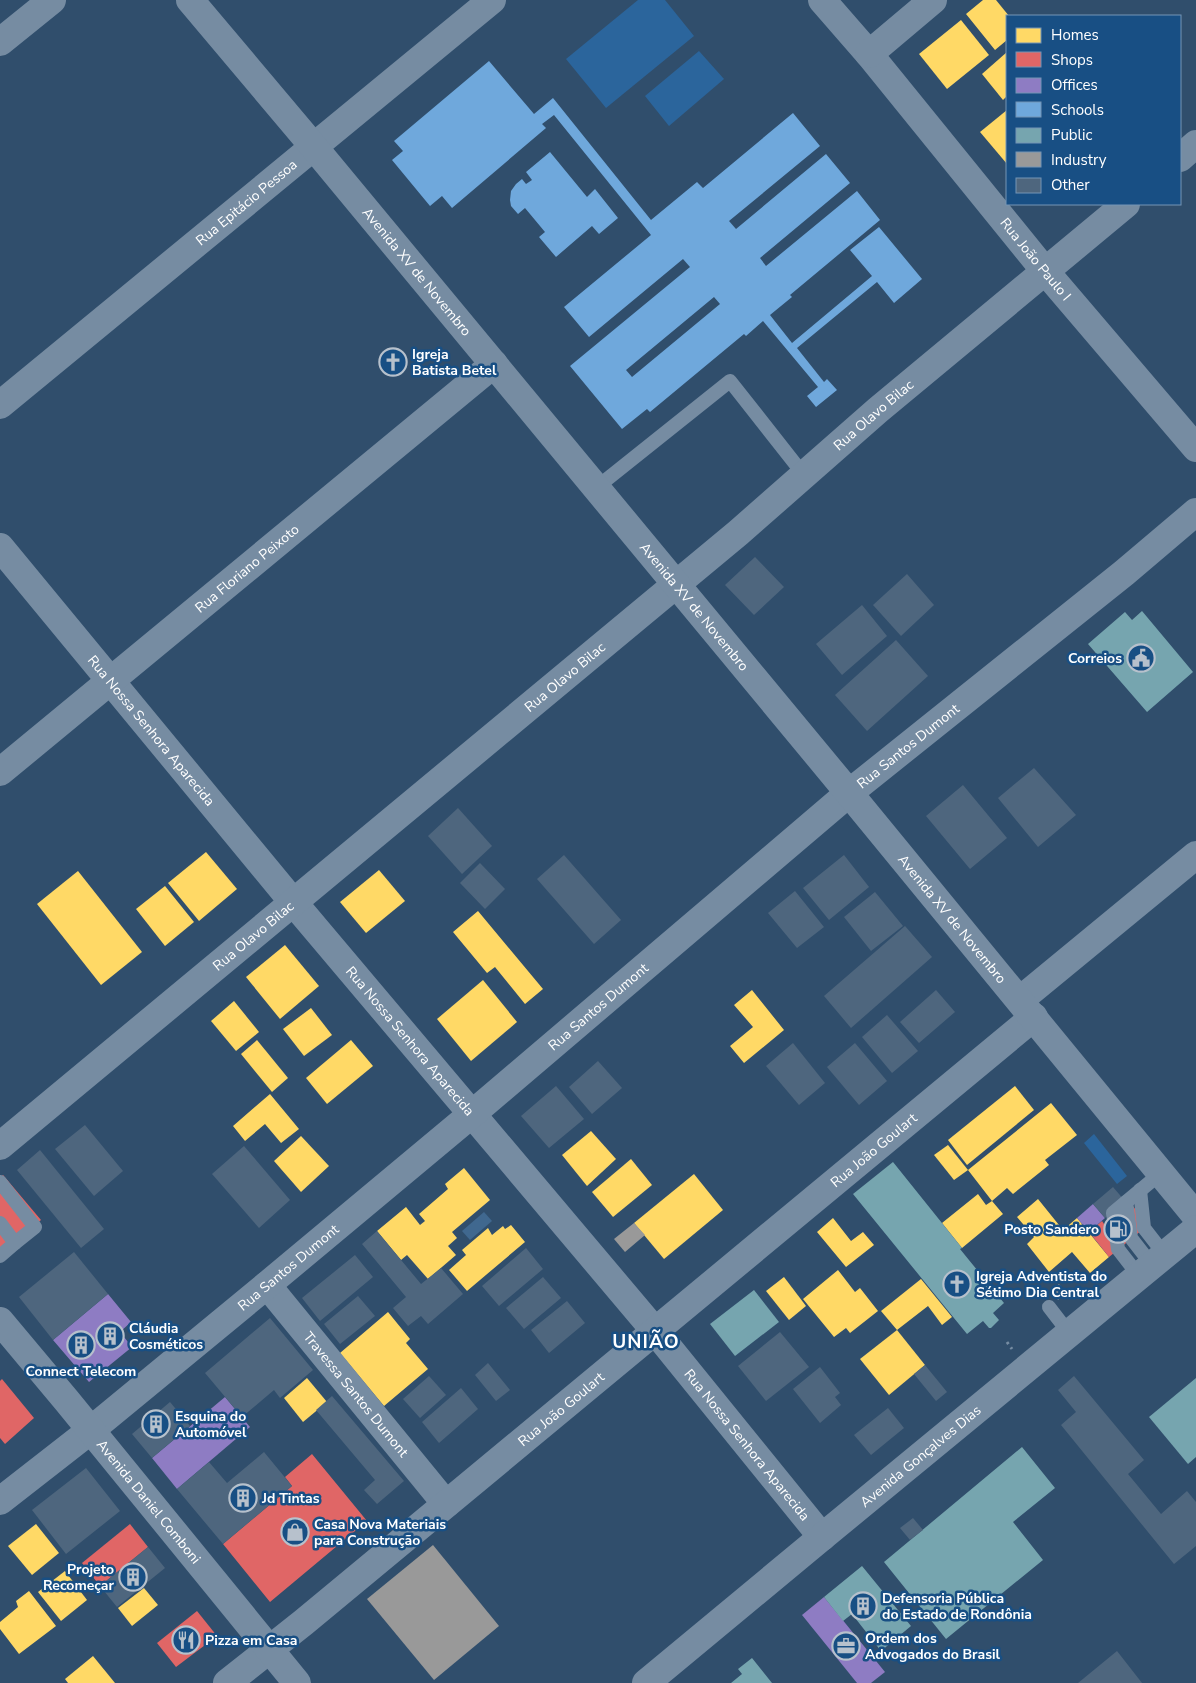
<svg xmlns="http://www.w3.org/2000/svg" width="1196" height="1683" viewBox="0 0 1196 1683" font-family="'Nunito Sans',sans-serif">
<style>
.green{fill:#2b659c}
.water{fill:#40688f}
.homes{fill:#ffd966}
.shops{fill:#e06666}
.offices{fill:#8e7cc3}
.schools{fill:#6fa8dc;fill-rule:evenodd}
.public{fill:#76a5af}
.industry{fill:#999}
.building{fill:#4e667e}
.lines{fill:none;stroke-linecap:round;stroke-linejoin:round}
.path{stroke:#768ca2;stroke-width:3;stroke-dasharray:2.5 4;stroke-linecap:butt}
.service{stroke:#768ca2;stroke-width:14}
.minor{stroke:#768ca2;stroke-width:28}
.tertiary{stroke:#768ca2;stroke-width:28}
.labels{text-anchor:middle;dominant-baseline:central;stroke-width:5;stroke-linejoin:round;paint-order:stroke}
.street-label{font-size:14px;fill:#fff;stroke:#184f84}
.poi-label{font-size:14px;font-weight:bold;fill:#fff;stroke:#184f84;text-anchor:start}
.district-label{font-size:19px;font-weight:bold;letter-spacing:1px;fill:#fff;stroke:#184f84}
</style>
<rect width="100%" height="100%" fill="#304e6c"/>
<g class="green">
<path d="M 638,0 L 665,0 L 694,36 L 606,108 L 566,59 Z"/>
<path d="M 699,51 L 724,79 L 669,126 L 645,96 Z"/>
<path d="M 1094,1134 L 1127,1176 L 1117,1184 L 1084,1143 Z"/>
</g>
<path class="water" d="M 484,1212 L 492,1221 L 470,1240 L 462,1231 Z"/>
<g class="homes">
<path d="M 983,0 L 996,0 L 1009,16 L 1007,16 L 1007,40 L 995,50 L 966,14 Z"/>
<path d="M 961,20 L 989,55 L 947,89 L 919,54 Z"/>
<path d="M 1007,52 L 1007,96 L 1003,100 L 982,74 Z"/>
<path d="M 1007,110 L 1007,164 L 980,132 Z"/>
<path d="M 206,852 L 237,889 L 199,921 L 168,883 Z"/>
<path d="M 379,870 L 405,901 L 366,933 L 340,902 Z"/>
<path d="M 78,871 L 142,952 L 101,985 L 37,904 Z"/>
<path d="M 165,886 L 194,922 L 165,946 L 136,909 Z"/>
<path d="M 478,911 L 543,989 L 525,1004 L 495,967 L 487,973 L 453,932 Z"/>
<path d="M 285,945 L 319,986 L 280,1019 L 246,977 Z"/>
<path d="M 483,980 L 517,1022 L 471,1061 L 437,1019 Z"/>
<path d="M 752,990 L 784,1030 L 744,1063 L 730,1046 L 753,1027 L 734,1005 Z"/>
<path d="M 234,1001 L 259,1032 L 236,1051 L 211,1021 Z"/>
<path d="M 311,1008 L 332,1035 L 304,1056 L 283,1029 Z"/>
<path d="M 257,1040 L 288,1078 L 272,1092 L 241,1054 Z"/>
<path d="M 351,1040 L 373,1066 L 327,1104 L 306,1078 Z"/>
<path d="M 1015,1086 L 1034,1110 L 967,1165 L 948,1140 Z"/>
<path d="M 270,1094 L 299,1129 L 281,1143 L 265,1124 L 245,1141 L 233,1126 Z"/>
<path d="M 1051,1103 L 1077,1135 L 1045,1160 L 1049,1165 L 1013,1194 L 1007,1188 L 992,1201 L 968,1170 Z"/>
<path d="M 591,1131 L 616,1159 L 587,1186 L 562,1155 Z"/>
<path d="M 301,1136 L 329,1166 L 301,1192 L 274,1161 Z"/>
<path d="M 948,1145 L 968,1170 L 954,1180 L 934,1155 Z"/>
<path d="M 631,1159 L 652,1185 L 613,1217 L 592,1192 Z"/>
<path d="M 464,1168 L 490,1200 L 452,1232 L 457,1238 L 448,1246 L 456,1255 L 428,1279 L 407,1255 L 401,1260 L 377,1231 L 406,1207 L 420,1225 L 425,1221 L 419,1214 L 448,1189 L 445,1184 Z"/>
<path d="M 694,1174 L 723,1210 L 664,1259 L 634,1223 Z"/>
<path d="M 978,1194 L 986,1205 L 992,1201 L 1003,1214 L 962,1248 L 942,1223 Z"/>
<path d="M 1038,1199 L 1063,1230 L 1077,1218 L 1109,1257 L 1090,1273 L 1072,1252 L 1049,1272 L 1027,1244 L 1034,1237 L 1017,1217 Z"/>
<path d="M 833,1218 L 851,1241 L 863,1232 L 874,1245 L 846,1267 L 817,1232 Z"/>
<path d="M 511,1225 L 525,1242 L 467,1291 L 449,1270 L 466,1255 L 462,1250 L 488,1228 L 492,1235 L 503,1226 L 505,1229 Z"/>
<path d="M 838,1270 L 855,1292 L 860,1288 L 878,1311 L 850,1333 L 846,1328 L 834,1337 L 803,1299 Z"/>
<path d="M 784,1277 L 806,1306 L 789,1320 L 766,1291 Z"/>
<path d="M 921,1279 L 952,1317 L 942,1325 L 928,1306 L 897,1330 L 881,1311 Z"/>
<path d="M 388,1312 L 410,1339 L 406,1343 L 428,1369 L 384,1406 L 340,1353 Z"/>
<path d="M 897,1330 L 925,1365 L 889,1395 L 860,1359 Z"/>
<path d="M 307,1378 L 327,1402 L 303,1422 L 284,1398 Z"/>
<path d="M 36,1524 L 59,1553 L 32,1575 L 8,1546 Z"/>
<path d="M 65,1571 L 87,1600 L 61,1621 L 38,1592 Z"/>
<path d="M 144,1588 L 158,1605 L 132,1626 L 118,1608 Z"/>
<path d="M 29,1591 L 56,1626 L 19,1654 L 0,1629 L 0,1622 L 18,1607 L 16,1601 Z"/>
<path d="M 93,1656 L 115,1683 L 68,1683 L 65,1679 Z"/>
</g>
<g class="shops">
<path d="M 3,1175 L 41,1220 L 0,1254 L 0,1178 Z"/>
<path d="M 1132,1205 L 1148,1225 L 1109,1257 L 1089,1232 L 1102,1221 L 1106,1227 Z"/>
<path d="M 2,1379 L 34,1418 L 5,1444 L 0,1438 L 0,1381 Z"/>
<path d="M 312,1454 L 367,1521 L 270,1602 L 223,1544 L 292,1486 L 285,1477 Z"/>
<path d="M 130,1524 L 148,1547 L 100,1586 L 82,1563 Z"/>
<path d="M 197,1611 L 217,1636 L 176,1667 L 157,1643 Z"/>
</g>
<g class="offices">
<path d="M 1093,1204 L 1105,1218 L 1089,1232 L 1077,1218 Z"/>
<path d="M 108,1294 L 131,1322 L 120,1332 L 132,1347 L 89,1382 L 53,1340 Z"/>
<path d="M 225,1397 L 250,1427 L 177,1489 L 152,1458 Z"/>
<path d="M 824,1597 L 885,1672 L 871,1683 L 857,1683 L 802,1615 Z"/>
</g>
<g class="schools">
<path d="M 489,61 L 534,114 L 553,98 L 651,220 L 697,182 L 703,188 L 793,113 L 820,146 L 729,221 L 736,229 L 826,154 L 850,183 L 760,258 L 766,266 L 857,191 L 880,220 L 790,295 L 792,297 L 770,315 L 792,343 L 872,276 L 850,250 L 879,227 L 922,279 L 894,303 L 877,282 L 797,348 L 824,382 L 827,379 L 837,390 L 816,407 L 807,396 L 818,387 L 763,321 L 746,336 L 744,334 L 650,412 L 647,409 L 622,429 L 570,366 L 690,267 L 683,259 L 589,337 L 564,307 L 651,235 L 554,115 L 542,124 L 546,128 L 452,208 L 442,196 L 430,206 L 392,160 L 403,151 L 394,141 ZM 714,297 L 720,304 L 632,377 L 626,370 Z"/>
<path d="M 550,152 L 587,197 L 595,189 L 618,218 L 599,234 L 592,226 L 556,257 L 539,237 L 545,232 L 525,208 L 518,214 L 511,206 L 510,200 L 511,191 L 516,184 L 522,179 L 526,184 L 532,180 L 526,172 Z"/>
</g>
<g class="public">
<path d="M 1142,611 L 1193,672 L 1147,712 L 1088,644 L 1125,612 L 1132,620 Z"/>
<path d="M 893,1162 L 962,1248 L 960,1249 L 1004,1303 L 993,1313 L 999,1320 L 991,1328 L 989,1328 L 983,1321 L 967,1334 L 853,1194 Z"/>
<path d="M 754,1290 L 779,1322 L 735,1356 L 710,1324 Z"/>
<path d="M 1196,1378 L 1196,1457 L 1188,1464 L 1149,1417 Z"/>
<path d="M 1022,1447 L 1055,1488 L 1013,1522 L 1043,1560 L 946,1639 L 884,1562 Z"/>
<path d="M 862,1566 L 911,1626 L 881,1651 L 852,1614 L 843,1621 L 824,1597 Z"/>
<path d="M 752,1658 L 772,1683 L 731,1683 L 742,1674 L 738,1669 Z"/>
</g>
<g class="industry">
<path d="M 634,1223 L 645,1235 L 625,1252 L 614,1239 Z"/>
<path d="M 1059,1284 L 1066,1293 L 1058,1300 L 1051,1290 Z"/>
<path d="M 433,1545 L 499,1626 L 434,1680 L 367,1599 Z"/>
</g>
<g class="building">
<path d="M 755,557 L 784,587 L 754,615 L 725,585 Z"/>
<path d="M 907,574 L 934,605 L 901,636 L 873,605 Z"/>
<path d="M 862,605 L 887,636 L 842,675 L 816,644 Z"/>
<path d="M 896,640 L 928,676 L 867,731 L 835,695 Z"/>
<path d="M 1034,768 L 1076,815 L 1038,847 L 998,798 Z"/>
<path d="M 963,785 L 1007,838 L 970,869 L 926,816 Z"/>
<path d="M 458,808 L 492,846 L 462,874 L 428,836 Z"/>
<path d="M 564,855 L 621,920 L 594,944 L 537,879 Z"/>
<path d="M 844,855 L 869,887 L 829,920 L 803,888 Z"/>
<path d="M 480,863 L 505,889 L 485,909 L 460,883 Z"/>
<path d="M 795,891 L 824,927 L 797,948 L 768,913 Z"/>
<path d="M 875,892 L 903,926 L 871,951 L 844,917 Z"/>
<path d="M 905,926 L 932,957 L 851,1028 L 824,996 Z"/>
<path d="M 936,990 L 955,1012 L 919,1043 L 900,1022 Z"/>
<path d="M 887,1015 L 918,1051 L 892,1073 L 862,1037 Z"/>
<path d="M 793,1043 L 825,1083 L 799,1105 L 766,1066 Z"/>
<path d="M 855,1043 L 887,1081 L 859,1105 L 827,1067 Z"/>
<path d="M 598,1061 L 622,1088 L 592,1114 L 569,1087 Z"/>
<path d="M 556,1086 L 584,1119 L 549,1148 L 521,1116 Z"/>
<path d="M 85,1125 L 123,1171 L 94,1196 L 55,1149 Z"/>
<path d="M 244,1146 L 290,1200 L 259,1228 L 212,1174 Z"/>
<path d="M 40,1150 L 104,1229 L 81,1248 L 17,1170 Z"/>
<path d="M 1113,1187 L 1125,1201 L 1105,1218 L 1093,1204 Z"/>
<path d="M 377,1231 L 421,1284 L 441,1268 L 463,1294 L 428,1324 L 421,1316 L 408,1326 L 393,1308 L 406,1297 L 362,1244 Z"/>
<path d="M 526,1248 L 543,1269 L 499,1306 L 482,1286 Z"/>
<path d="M 74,1252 L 108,1294 L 53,1340 L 19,1297 Z"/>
<path d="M 355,1255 L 373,1277 L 320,1321 L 302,1298 Z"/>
<path d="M 543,1277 L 561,1298 L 524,1329 L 506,1308 Z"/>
<path d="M 358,1296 L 375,1316 L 340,1344 L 324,1324 Z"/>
<path d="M 567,1301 L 585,1323 L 549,1353 L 531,1330 Z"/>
<path d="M 270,1318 L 313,1370 L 280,1398 L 274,1390 L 242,1417 L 205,1373 Z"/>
<path d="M 780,1332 L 809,1367 L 766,1401 L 738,1366 Z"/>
<path d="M 488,1363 L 510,1390 L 496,1401 L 475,1375 Z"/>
<path d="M 925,1365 L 947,1392 L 936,1401 L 914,1374 Z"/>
<path d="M 820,1367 L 840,1393 L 835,1397 L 841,1405 L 820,1423 L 793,1389 Z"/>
<path d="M 429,1376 L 446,1395 L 420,1418 L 403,1399 Z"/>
<path d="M 1074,1376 L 1144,1460 L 1128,1474 L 1161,1514 L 1187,1491 L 1196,1502 L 1196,1546 L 1174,1564 L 1061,1425 L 1076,1412 L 1058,1390 Z"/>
<path d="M 461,1388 L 478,1409 L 439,1443 L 422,1422 Z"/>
<path d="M 332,1396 L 404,1481 L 377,1504 L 364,1490 L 375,1480 L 316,1410 Z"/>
<path d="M 170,1402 L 190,1426 L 152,1458 L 132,1434 Z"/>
<path d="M 888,1408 L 904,1428 L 871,1455 L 854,1435 Z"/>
<path d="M 264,1452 L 292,1486 L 223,1544 L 177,1489 L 209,1462 L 227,1483 Z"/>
<path d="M 86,1468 L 120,1511 L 66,1554 L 32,1510 Z"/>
<path d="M 913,1518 L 923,1530 L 910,1540 L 900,1528 Z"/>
<path d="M 148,1547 L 165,1568 L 117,1607 L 100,1586 Z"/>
<path d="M 1117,1651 L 1142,1683 L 1078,1683 Z"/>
</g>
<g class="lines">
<path class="path" d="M 1007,1342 L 1012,1349"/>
<g class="service">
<path d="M 596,488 L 730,381 L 804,475"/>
<path d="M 0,1182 L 35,1227 L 15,1243"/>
<path d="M 1140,1190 L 1144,1228 L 1165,1255"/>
<path d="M 1126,1202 L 1131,1238 L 1152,1265"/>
<path d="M 0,1223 L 15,1243 L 0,1256"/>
<path d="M 1139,1276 L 1118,1249 L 1113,1213 L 1161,1173"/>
<path d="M 1049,1307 L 1069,1333"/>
</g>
<g class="minor">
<path id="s1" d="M 822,0 L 869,54 L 1045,271 L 1196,448"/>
<path d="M 0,42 L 52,0"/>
<path d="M 869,54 L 933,0"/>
<path d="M 1180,158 L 1196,144"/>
<path id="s2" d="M 0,405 L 492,0"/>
<path id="s3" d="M 0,547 L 293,902 L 655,1331 L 822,1537"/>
<path id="s4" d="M 0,772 L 494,364"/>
<path d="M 1020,1000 L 1196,855"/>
<path id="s5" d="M 0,1146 L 738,533 L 878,410 L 1126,204"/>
<path id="s6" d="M 267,1285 L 446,1504"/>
<path id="s7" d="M 0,1501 L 91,1430 L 267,1285 L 472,1114 L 849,793 L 1124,573 L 1196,512"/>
<path id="s8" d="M 227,1683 L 304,1622 L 1034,1017"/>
</g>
<g class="tertiary">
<path id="s9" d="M 190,0 L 313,146 L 849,793 L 1196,1216"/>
<path id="s10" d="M 0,1321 L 67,1401 L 297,1683"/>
<path id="s11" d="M 646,1683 L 822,1537 L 1196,1229"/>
</g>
</g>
<defs>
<g id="church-ring" transform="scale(1.4375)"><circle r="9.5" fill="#184f84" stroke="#b7c1cc" stroke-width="1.5"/><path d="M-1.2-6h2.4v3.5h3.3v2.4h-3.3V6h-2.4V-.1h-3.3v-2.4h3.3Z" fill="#b7c1cc"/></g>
<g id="civic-ring" transform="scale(1.4375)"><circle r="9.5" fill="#184f84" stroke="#b7c1cc" stroke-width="1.5"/><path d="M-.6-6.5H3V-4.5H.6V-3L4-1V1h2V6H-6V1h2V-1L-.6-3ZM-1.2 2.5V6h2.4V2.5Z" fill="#b7c1cc"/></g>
<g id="fuel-ring" transform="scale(1.4375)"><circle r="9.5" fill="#184f84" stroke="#b7c1cc" stroke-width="1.5"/><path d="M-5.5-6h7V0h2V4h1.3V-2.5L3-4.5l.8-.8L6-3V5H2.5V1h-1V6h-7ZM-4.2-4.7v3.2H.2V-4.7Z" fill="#b7c1cc"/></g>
<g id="building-ring" transform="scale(1.4375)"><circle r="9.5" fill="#184f84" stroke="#b7c1cc" stroke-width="1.5"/><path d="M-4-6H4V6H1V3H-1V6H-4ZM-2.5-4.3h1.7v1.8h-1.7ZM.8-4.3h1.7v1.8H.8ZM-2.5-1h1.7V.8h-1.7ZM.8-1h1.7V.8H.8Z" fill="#b7c1cc"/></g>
<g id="shop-ring" transform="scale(1.4375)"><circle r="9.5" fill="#184f84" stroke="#b7c1cc" stroke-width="1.5"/><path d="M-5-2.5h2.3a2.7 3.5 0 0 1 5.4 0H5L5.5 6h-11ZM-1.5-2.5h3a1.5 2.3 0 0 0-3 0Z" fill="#b7c1cc"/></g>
<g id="restaurant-ring" transform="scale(1.4375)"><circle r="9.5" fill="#184f84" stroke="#b7c1cc" stroke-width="1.5"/><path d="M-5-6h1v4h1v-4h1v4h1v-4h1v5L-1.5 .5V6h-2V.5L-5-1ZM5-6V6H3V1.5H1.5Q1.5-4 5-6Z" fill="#b7c1cc"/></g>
<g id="office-ring" transform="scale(1.4375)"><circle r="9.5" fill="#184f84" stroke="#b7c1cc" stroke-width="1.5"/><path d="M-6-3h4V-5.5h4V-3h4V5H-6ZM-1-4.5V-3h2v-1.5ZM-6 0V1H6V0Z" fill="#b7c1cc"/></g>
</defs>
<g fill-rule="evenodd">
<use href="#church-ring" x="393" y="362"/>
<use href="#civic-ring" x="1141" y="658"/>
<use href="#fuel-ring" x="1118" y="1229"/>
<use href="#church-ring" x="957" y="1284"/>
<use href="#building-ring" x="110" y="1336"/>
<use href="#building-ring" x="81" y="1345"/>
<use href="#building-ring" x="156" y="1424"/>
<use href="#building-ring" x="243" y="1498"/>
<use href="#shop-ring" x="295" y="1532"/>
<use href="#building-ring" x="133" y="1577"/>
<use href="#building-ring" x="863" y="1606"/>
<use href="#restaurant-ring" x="186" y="1640"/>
<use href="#office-ring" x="846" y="1646"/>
</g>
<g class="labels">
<g class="street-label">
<text stroke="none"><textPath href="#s2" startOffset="319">Rua Epitácio Pessoa</textPath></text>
<text stroke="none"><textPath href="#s1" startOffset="336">Rua João Paulo I</textPath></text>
<text stroke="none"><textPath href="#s9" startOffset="354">Avenida XV de Novembro</textPath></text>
<text stroke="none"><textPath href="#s5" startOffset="1139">Rua Olavo Bilac</textPath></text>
<text stroke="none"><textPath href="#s4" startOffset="320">Rua Floriano Peixoto</textPath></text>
<text stroke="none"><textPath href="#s9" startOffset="789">Avenida XV de Novembro</textPath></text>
<text stroke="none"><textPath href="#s5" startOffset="734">Rua Olavo Bilac</textPath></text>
<text stroke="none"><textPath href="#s3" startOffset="238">Rua Nossa Senhora Aparecida</textPath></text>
<text stroke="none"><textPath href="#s7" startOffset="1181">Rua Santos Dumont</textPath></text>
<text stroke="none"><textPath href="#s9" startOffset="1194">Avenida XV de Novembro</textPath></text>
<text stroke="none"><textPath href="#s5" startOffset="329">Rua Olavo Bilac</textPath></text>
<text stroke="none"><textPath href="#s7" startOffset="776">Rua Santos Dumont</textPath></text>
<text stroke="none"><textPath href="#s3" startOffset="642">Rua Nossa Senhora Aparecida</textPath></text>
<text stroke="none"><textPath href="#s8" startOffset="838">Rua João Goulart</textPath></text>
<text stroke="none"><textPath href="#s7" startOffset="371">Rua Santos Dumont</textPath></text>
<text stroke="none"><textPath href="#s6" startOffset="141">Travessa Santos Dumont</textPath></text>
<text stroke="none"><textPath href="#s8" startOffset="432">Rua João Goulart</textPath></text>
<text stroke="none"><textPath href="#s3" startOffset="1168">Rua Nossa Senhora Aparecida</textPath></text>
<text stroke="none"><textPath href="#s11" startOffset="356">Avenida Gonçalves Dias</textPath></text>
<text stroke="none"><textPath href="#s10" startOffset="234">Avenida Daniel Comboni</textPath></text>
</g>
<g class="poi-label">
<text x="412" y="354">Igreja<tspan x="412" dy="16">Batista Betel</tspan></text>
<text x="1122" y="658" text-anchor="end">Correios</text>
<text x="1099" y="1229" text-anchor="end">Posto Sandero</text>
<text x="976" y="1276">Igreja Adventista do<tspan x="976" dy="16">Sétimo Dia Central</tspan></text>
<text x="129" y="1328">Cláudia<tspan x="129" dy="16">Cosméticos</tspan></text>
<text x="81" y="1371" text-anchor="middle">Connect Telecom</text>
<text x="175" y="1416">Esquina do<tspan x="175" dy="16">Automóvel</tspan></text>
<text x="262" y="1498">Jd Tintas</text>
<text x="314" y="1524">Casa Nova Materiais<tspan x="314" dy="16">para Construção</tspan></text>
<text x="114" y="1569" text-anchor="end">Projeto<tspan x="114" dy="16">Recomeçar</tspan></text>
<text x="882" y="1598">Defensoria Pública<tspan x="882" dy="16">do Estado de Rondônia</tspan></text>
<text x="865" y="1638">Ordem dos<tspan x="865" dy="16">Advogados do Brasil</tspan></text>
<text x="205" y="1640">Pizza em Casa</text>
</g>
<g class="district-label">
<text x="646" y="1342">UNIÃO</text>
</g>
</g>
<rect x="1006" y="15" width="175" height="190" fill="#184f84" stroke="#7495b5"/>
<rect x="1016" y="28" width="25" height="15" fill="#ffd966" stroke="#7495b5"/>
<text x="1051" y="40" font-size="15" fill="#ffffff">Homes</text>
<rect x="1016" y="52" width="25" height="15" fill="#e06666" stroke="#7495b5"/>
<text x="1051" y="65" font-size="15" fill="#ffffff">Shops</text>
<rect x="1016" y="78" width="25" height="15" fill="#8e7cc3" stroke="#7495b5"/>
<text x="1051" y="90" font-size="15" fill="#ffffff">Offices</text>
<rect x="1016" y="102" width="25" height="15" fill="#6fa8dc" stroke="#7495b5"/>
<text x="1051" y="115" font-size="15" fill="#ffffff">Schools</text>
<rect x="1016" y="128" width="25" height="15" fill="#76a5af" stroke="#7495b5"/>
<text x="1051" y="140" font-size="15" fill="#ffffff">Public</text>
<rect x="1016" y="152" width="25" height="15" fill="#999999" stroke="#7495b5"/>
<text x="1051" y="165" font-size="15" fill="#ffffff">Industry</text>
<rect x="1016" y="178" width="25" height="15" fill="#4e667e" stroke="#7495b5"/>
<text x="1051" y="190" font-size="15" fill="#ffffff">Other</text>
</svg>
